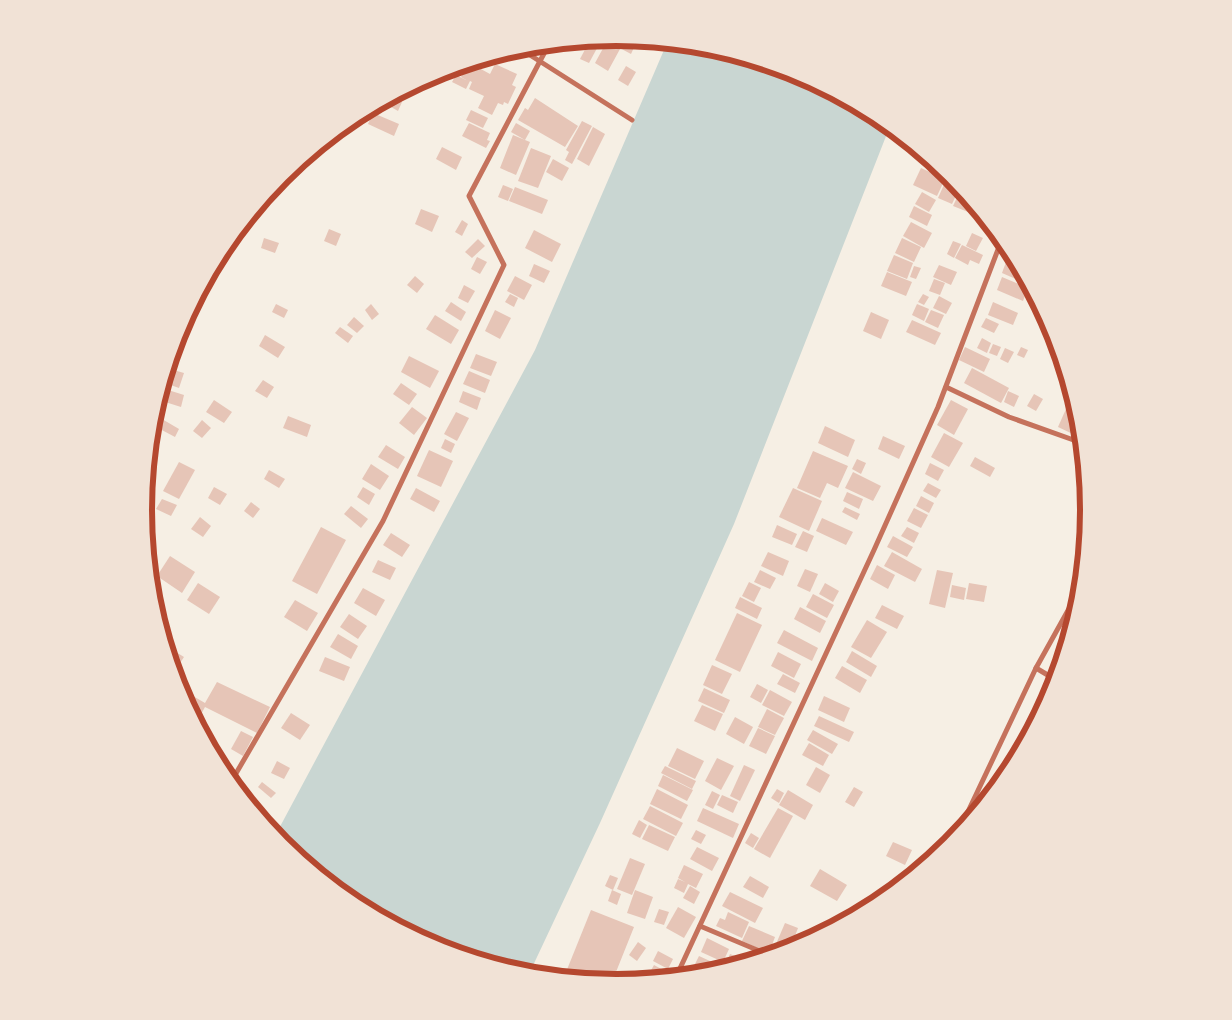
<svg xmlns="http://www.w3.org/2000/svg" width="1232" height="1020" viewBox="0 0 1232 1020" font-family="Overpass,sans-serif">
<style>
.water{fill:#c9d6d2}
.building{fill:#e6c5b7}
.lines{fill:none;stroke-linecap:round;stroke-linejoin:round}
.service{stroke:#c5725c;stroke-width:4}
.minor{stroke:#c5725c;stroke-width:5}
.rim{fill:none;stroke:#b5482f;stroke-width:6}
</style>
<rect width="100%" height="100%" fill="#f6efe4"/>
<path class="water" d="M 667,43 L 708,47 L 797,74 L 879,117 L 890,126 L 734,524 L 600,823 L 529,974 L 524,973 L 435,946 L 353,903 L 282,844 L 275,836 L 535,350 Z"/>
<g class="building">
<path d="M 612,38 L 633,39 L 637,41 L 631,54 L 616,46 L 620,49 L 608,71 L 595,63 L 607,41 L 610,43 Z"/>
<path d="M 602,39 L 589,63 L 580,59 L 590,40 Z"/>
<path d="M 482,59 L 479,68 L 490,74 L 495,64 L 517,74 L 512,85 L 516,87 L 508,104 L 504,102 L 503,105 L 498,103 L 492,115 L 478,108 L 484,96 L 469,89 L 472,82 L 470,81 L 466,89 L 452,82 L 456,75 L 466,80 L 461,77 L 468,64 Z"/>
<path d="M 626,66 L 636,72 L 628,86 L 618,80 Z"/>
<path d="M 391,97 L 388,108 L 378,106 L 379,104 Z"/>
<path d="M 535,98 L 578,126 L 565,147 L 518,120 L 525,108 L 528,110 Z"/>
<path d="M 395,99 L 402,102 L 398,111 L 391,107 Z"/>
<path d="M 471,110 L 488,118 L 483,128 L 466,120 Z"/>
<path d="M 373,113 L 399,124 L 394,136 L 368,124 Z"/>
<path d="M 582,121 L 592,126 L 572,164 L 565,160 L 569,152 L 566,150 Z"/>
<path d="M 469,123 L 490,133 L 487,140 L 490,141 L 486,148 L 462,136 Z"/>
<path d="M 516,123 L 530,131 L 525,140 L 530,142 L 516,175 L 500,168 L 513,135 L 525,140 L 511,132 Z"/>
<path d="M 593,127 L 605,134 L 589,166 L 577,159 Z"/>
<path d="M 442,147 L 462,157 L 456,170 L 436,159 Z"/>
<path d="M 531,148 L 551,156 L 538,188 L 518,181 Z"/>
<path d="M 553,159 L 569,168 L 562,181 L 546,172 Z"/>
<path d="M 921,168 L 945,179 L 937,196 L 913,185 Z"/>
<path d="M 947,178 L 954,181 L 960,187 L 952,204 L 938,198 Z"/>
<path d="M 503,185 L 513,189 L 508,201 L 498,197 Z"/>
<path d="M 515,187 L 548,200 L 542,214 L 509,201 Z"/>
<path d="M 961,189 L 980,213 L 978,216 L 953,206 Z"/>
<path d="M 922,192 L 936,200 L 929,212 L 915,204 Z"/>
<path d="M 914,206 L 932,215 L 927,226 L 909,217 Z"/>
<path d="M 421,209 L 439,216 L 432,232 L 415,224 Z"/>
<path d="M 462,220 L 468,224 L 462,236 L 455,232 Z"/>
<path d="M 911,222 L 932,233 L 924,248 L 903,236 Z"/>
<path d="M 329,229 L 341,234 L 336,246 L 324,241 Z"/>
<path d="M 534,230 L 561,244 L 552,262 L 525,248 Z"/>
<path d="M 972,233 L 983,238 L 976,251 L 966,246 Z"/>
<path d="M 264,238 L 279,243 L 275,253 L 261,248 Z"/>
<path d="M 902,238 L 921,247 L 914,262 L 895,253 Z"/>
<path d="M 478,239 L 485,246 L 472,258 L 465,252 Z"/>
<path d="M 953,241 L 961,244 L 954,258 L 947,254 Z"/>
<path d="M 962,245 L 983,255 L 979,264 L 970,260 L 968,265 L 955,258 Z"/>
<path d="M 1008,247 L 1009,248 L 1015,259 L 1005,254 Z"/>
<path d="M 894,255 L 913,263 L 907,279 L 887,271 Z"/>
<path d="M 477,257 L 487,262 L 480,274 L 471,269 Z"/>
<path d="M 1006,262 L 1020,268 L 1029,285 L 1002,273 Z"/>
<path d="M 534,264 L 550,271 L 544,283 L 529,276 Z"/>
<path d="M 939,265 L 957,272 L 951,285 L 933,277 Z"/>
<path d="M 914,266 L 921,268 L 916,279 L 910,277 Z"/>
<path d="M 887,272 L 912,282 L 906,296 L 881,286 Z"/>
<path d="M 209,274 L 207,285 L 203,284 Z"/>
<path d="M 415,276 L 424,284 L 417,293 L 407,285 Z"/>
<path d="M 515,276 L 532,285 L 524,300 L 507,291 Z"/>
<path d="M 1002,277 L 1028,288 L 1023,301 L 997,290 Z"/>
<path d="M 934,279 L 945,283 L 940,295 L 929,291 Z"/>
<path d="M 464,285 L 475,291 L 468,303 L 458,298 Z"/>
<path d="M 200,290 L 205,292 L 203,302 L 195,301 Z"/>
<path d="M 510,294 L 518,298 L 514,307 L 505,302 Z"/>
<path d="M 923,294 L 929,297 L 924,305 L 918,302 Z"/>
<path d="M 939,296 L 952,303 L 946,314 L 933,308 Z"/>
<path d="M 451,302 L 466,312 L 461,321 L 445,311 Z"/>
<path d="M 993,302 L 1018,313 L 1013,325 L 988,315 Z"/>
<path d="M 276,304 L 288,310 L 284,318 L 272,312 Z"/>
<path d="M 371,304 L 379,314 L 372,320 L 365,310 Z"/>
<path d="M 917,304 L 929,309 L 924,321 L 912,315 Z"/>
<path d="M 495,310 L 511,318 L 500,339 L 485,331 Z"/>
<path d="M 931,310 L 944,315 L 938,328 L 925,322 Z"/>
<path d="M 871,312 L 889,320 L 881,339 L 863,331 Z"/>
<path d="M 435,315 L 459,330 L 451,344 L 426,329 Z"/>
<path d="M 354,317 L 364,326 L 357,333 L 347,325 Z"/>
<path d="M 986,318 L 999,324 L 994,333 L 981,327 Z"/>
<path d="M 912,320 L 941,333 L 935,345 L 906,332 Z"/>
<path d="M 340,327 L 353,336 L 348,343 L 335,333 Z"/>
<path d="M 265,335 L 285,347 L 278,358 L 259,346 Z"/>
<path d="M 982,338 L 991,343 L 987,353 L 977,348 Z"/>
<path d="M 993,344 L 1001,347 L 997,356 L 989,353 Z"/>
<path d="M 965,347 L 990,359 L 984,372 L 959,360 Z"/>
<path d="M 1021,347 L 1028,350 L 1024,358 L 1017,355 Z"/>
<path d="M 1005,348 L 1014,352 L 1008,363 L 1000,359 Z"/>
<path d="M 476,354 L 497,362 L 491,376 L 470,368 Z"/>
<path d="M 409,356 L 439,371 L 430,388 L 401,372 Z"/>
<path d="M 972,368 L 1009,388 L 1001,403 L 964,383 Z"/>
<path d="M 170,369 L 184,373 L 179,388 L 165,383 Z"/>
<path d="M 469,371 L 490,380 L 485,393 L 463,384 Z"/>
<path d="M 263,380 L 274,387 L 267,398 L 255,391 Z"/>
<path d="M 401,383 L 417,394 L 409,405 L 393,394 Z"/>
<path d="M 165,389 L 184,395 L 181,407 L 162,401 Z"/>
<path d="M 463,391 L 481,398 L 477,410 L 459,402 Z"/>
<path d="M 1008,391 L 1019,396 L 1014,407 L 1004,402 Z"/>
<path d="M 1034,394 L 1043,399 L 1036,411 L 1027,406 Z"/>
<path d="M 214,400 L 232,412 L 224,423 L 206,412 Z"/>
<path d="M 951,400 L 968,409 L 954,435 L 937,425 Z"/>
<path d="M 412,407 L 427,418 L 414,435 L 399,423 Z"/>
<path d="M 1066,409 L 1079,415 L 1080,423 L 1075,435 L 1058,427 Z"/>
<path d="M 456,412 L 469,418 L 457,441 L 444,434 Z"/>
<path d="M 288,416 L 311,425 L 307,437 L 283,428 Z"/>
<path d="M 162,419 L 179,429 L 175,437 L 158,428 Z"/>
<path d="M 202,420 L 211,428 L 202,438 L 193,431 Z"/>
<path d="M 825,426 L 855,440 L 848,457 L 818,443 Z"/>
<path d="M 944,433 L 963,443 L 949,467 L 931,457 Z"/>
<path d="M 883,436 L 905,446 L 899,459 L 878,449 Z"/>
<path d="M 445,439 L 455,444 L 451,453 L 441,448 Z"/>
<path d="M 150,445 L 156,446 L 155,456 L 149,455 Z"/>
<path d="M 386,445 L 405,457 L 398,469 L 378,457 Z"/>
<path d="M 429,450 L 453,461 L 441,487 L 417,476 Z"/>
<path d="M 813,451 L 848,466 L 838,488 L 827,483 L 820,498 L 797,488 Z"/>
<path d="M 975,457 L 995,468 L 990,477 L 970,466 Z"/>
<path d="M 857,459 L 866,463 L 861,474 L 852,469 Z"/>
<path d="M 148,461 L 152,462 L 151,471 L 147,470 Z"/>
<path d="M 179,462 L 195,470 L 179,499 L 163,491 Z"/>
<path d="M 930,463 L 944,470 L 938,481 L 925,474 Z"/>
<path d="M 371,464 L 389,476 L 380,490 L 362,479 Z"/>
<path d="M 269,470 L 285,479 L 279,488 L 264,479 Z"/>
<path d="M 853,472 L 881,486 L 873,501 L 845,488 Z"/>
<path d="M 928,483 L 941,490 L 936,498 L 923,491 Z"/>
<path d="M 214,487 L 227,494 L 220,505 L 208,498 Z"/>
<path d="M 363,487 L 375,494 L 369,505 L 357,497 Z"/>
<path d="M 416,488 L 440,501 L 434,512 L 410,499 Z"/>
<path d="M 793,488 L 822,501 L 809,531 L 779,517 Z"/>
<path d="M 847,492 L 863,499 L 859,509 L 843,501 Z"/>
<path d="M 921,496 L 934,503 L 929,513 L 916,506 Z"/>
<path d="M 162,499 L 177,505 L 171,516 L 156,509 Z"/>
<path d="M 251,502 L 260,509 L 253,518 L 244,511 Z"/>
<path d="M 351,506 L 368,519 L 361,528 L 344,514 Z"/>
<path d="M 845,507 L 860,514 L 857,520 L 842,512 Z"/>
<path d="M 914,508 L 928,515 L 921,528 L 907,521 Z"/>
<path d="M 200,517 L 211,526 L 203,537 L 191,529 Z"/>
<path d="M 822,518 L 853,532 L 846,545 L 816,531 Z"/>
<path d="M 777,525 L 797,534 L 792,545 L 772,537 Z"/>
<path d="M 321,527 L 346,540 L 317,594 L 292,581 Z"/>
<path d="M 907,527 L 919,533 L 914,543 L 901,536 Z"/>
<path d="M 803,531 L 814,536 L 807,552 L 795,547 Z"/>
<path d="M 391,533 L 410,545 L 402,557 L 383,545 Z"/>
<path d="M 893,536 L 913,547 L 907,557 L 887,547 Z"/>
<path d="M 768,552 L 789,561 L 783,576 L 761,566 Z"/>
<path d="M 892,552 L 922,569 L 915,582 L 884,566 Z"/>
<path d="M 170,556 L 195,572 L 182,593 L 157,576 Z"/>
<path d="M 378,560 L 396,568 L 390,580 L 372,572 Z"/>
<path d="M 877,565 L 895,575 L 888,589 L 870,579 Z"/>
<path d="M 805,569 L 818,574 L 810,592 L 797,586 Z"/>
<path d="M 760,570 L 776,578 L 770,589 L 754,582 Z"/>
<path d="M 937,570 L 953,573 L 945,608 L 929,604 Z"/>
<path d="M 749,582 L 761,588 L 754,602 L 742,596 Z"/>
<path d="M 198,583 L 220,597 L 209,614 L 187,600 Z"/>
<path d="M 825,583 L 839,591 L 833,602 L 819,594 Z"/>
<path d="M 969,583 L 987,586 L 984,602 L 966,599 Z"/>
<path d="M 952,585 L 966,588 L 964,600 L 950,597 Z"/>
<path d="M 363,588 L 385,600 L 376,616 L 354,603 Z"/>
<path d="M 813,594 L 834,605 L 827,618 L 806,607 Z"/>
<path d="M 740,597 L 762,608 L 757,619 L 735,608 Z"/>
<path d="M 295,600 L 318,613 L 307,631 L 284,617 Z"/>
<path d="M 882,605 L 904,616 L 897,629 L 875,618 Z"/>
<path d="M 800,607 L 826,621 L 820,633 L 794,619 Z"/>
<path d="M 737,613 L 762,625 L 740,672 L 715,660 Z"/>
<path d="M 349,614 L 367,626 L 358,639 L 340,627 Z"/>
<path d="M 867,620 L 887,632 L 871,658 L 851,647 Z"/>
<path d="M 784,630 L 818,648 L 812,661 L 777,643 Z"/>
<path d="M 338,634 L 358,646 L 351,659 L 330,647 Z"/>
<path d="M 166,646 L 184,657 L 174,672 Z"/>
<path d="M 852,651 L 877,666 L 871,677 L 846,662 Z"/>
<path d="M 778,652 L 801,664 L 794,678 L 771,666 Z"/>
<path d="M 325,657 L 350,667 L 344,681 L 319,671 Z"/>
<path d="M 712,665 L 732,674 L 722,694 L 703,685 Z"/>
<path d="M 842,666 L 867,680 L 860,693 L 835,678 Z"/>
<path d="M 783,674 L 800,683 L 795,693 L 777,684 Z"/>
<path d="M 217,682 L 270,707 L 257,733 L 205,707 L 199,718 L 192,715 L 188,706 L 193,696 L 205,703 Z"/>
<path d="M 757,684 L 768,690 L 761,703 L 750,697 Z"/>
<path d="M 704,688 L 730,700 L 724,713 L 698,701 Z"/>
<path d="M 770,690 L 792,702 L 784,716 L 762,705 Z"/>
<path d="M 824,696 L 850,708 L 844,722 L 818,710 Z"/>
<path d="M 702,705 L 723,714 L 715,731 L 694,721 Z"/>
<path d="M 767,709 L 784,718 L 775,735 L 758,727 Z"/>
<path d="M 291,713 L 310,725 L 300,740 L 281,728 Z"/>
<path d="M 819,716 L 854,732 L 849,742 L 814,726 Z"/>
<path d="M 735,717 L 753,727 L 744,744 L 726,734 Z"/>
<path d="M 758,728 L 775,736 L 766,754 L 749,746 Z"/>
<path d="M 813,730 L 838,744 L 832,754 L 807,740 Z"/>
<path d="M 241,731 L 253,737 L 243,756 L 231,749 Z"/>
<path d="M 809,743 L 829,755 L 823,766 L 802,755 Z"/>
<path d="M 677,748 L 704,761 L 695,779 L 668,766 Z"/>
<path d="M 717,758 L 734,766 L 721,790 L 705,781 Z"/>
<path d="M 277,761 L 290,768 L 284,779 L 271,773 Z"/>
<path d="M 1004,764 L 1011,768 L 1003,780 L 997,776 Z"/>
<path d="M 744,765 L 755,770 L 740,801 L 730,796 Z"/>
<path d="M 665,766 L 696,781 L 692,789 L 661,773 Z"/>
<path d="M 816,767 L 830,775 L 820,793 L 806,785 Z"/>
<path d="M 663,775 L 693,790 L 687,801 L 658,786 Z"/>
<path d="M 262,782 L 276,793 L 271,798 L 258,787 Z"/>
<path d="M 854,787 L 863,792 L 854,807 L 845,802 Z"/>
<path d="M 657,789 L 688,805 L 681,819 L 650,804 Z"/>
<path d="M 777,789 L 784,793 L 779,803 L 771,798 Z"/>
<path d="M 788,790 L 813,805 L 805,820 L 779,805 Z"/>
<path d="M 712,791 L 720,795 L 713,809 L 705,805 Z"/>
<path d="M 722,795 L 738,802 L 733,813 L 717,805 Z"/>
<path d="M 246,801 L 268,814 L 264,822 Z"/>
<path d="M 650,806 L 683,823 L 676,836 L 643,819 Z"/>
<path d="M 703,808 L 739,824 L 733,838 L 697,821 Z"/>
<path d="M 778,808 L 793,816 L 770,858 L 754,849 Z"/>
<path d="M 639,820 L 647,825 L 640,838 L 632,834 Z"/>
<path d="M 649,825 L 675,837 L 668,851 L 642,839 Z"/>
<path d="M 696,830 L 706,835 L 701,844 L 691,839 Z"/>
<path d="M 751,833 L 759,838 L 753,848 L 745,843 Z"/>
<path d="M 893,842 L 912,850 L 905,865 L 886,856 Z"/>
<path d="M 697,847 L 719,858 L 712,871 L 690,859 Z"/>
<path d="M 630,858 L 645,864 L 632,895 L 617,889 Z"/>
<path d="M 684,865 L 703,874 L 696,888 L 688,884 L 684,893 L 674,888 L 678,879 L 685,882 L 678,878 Z"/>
<path d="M 820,869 L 847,885 L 837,901 L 810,886 Z"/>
<path d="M 610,875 L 618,878 L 613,890 L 605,886 Z"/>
<path d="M 750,876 L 769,887 L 763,898 L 743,887 Z"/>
<path d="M 690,886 L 700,892 L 694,904 L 683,898 Z"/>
<path d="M 612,890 L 621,894 L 617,905 L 608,901 Z"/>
<path d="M 635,890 L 653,897 L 645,919 L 627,913 Z"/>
<path d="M 730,892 L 763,908 L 755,923 L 722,906 Z"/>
<path d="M 678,907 L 696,917 L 684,938 L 666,928 Z"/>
<path d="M 659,909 L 669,912 L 664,925 L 654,922 Z"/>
<path d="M 591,910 L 634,927 L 612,982 L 564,977 Z"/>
<path d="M 728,912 L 749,922 L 742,938 L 716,926 L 720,918 L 725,920 Z"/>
<path d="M 785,923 L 798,928 L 790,949 L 788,949 L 776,944 Z"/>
<path d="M 749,926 L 775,937 L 769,953 L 742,941 Z"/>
<path d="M 707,938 L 729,949 L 723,962 L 701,952 Z"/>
<path d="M 638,942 L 646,948 L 637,961 L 629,955 Z"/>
<path d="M 658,951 L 673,959 L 668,969 L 653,961 Z"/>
<path d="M 730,954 L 743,959 L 742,963 L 724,968 Z"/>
<path d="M 699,956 L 723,967 L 722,969 L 706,974 L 693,968 Z"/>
<path d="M 654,965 L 665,971 L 661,978 L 656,979 L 649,974 Z"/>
<path d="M 694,970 L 704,974 L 691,975 Z"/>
</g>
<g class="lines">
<path class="service" d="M 1061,623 L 1073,624"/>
<g class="minor">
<path d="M 519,48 L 632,120"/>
<path d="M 911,144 L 910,146 L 919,150"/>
<path d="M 946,387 L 1009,417 L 1082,443"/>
<path d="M 1036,668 L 1056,680"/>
<path d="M 231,782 L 383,521 L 504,265 L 469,196 L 549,44"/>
<path d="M 956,837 L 1036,668 L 1081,587"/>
<path d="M 700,926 L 769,955"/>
<path d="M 676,977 L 874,550 L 938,407 L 1002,239"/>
</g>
</g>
<path d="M0 0H1232V1020H0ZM152 510a464 464 0 1 1 928 0a464 464 0 1 1-928 0Z" fill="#f1e2d6" fill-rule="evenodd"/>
<path class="rim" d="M152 510a464 464 0 1 1 928 0a464 464 0 1 1-928 0Z"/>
</svg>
